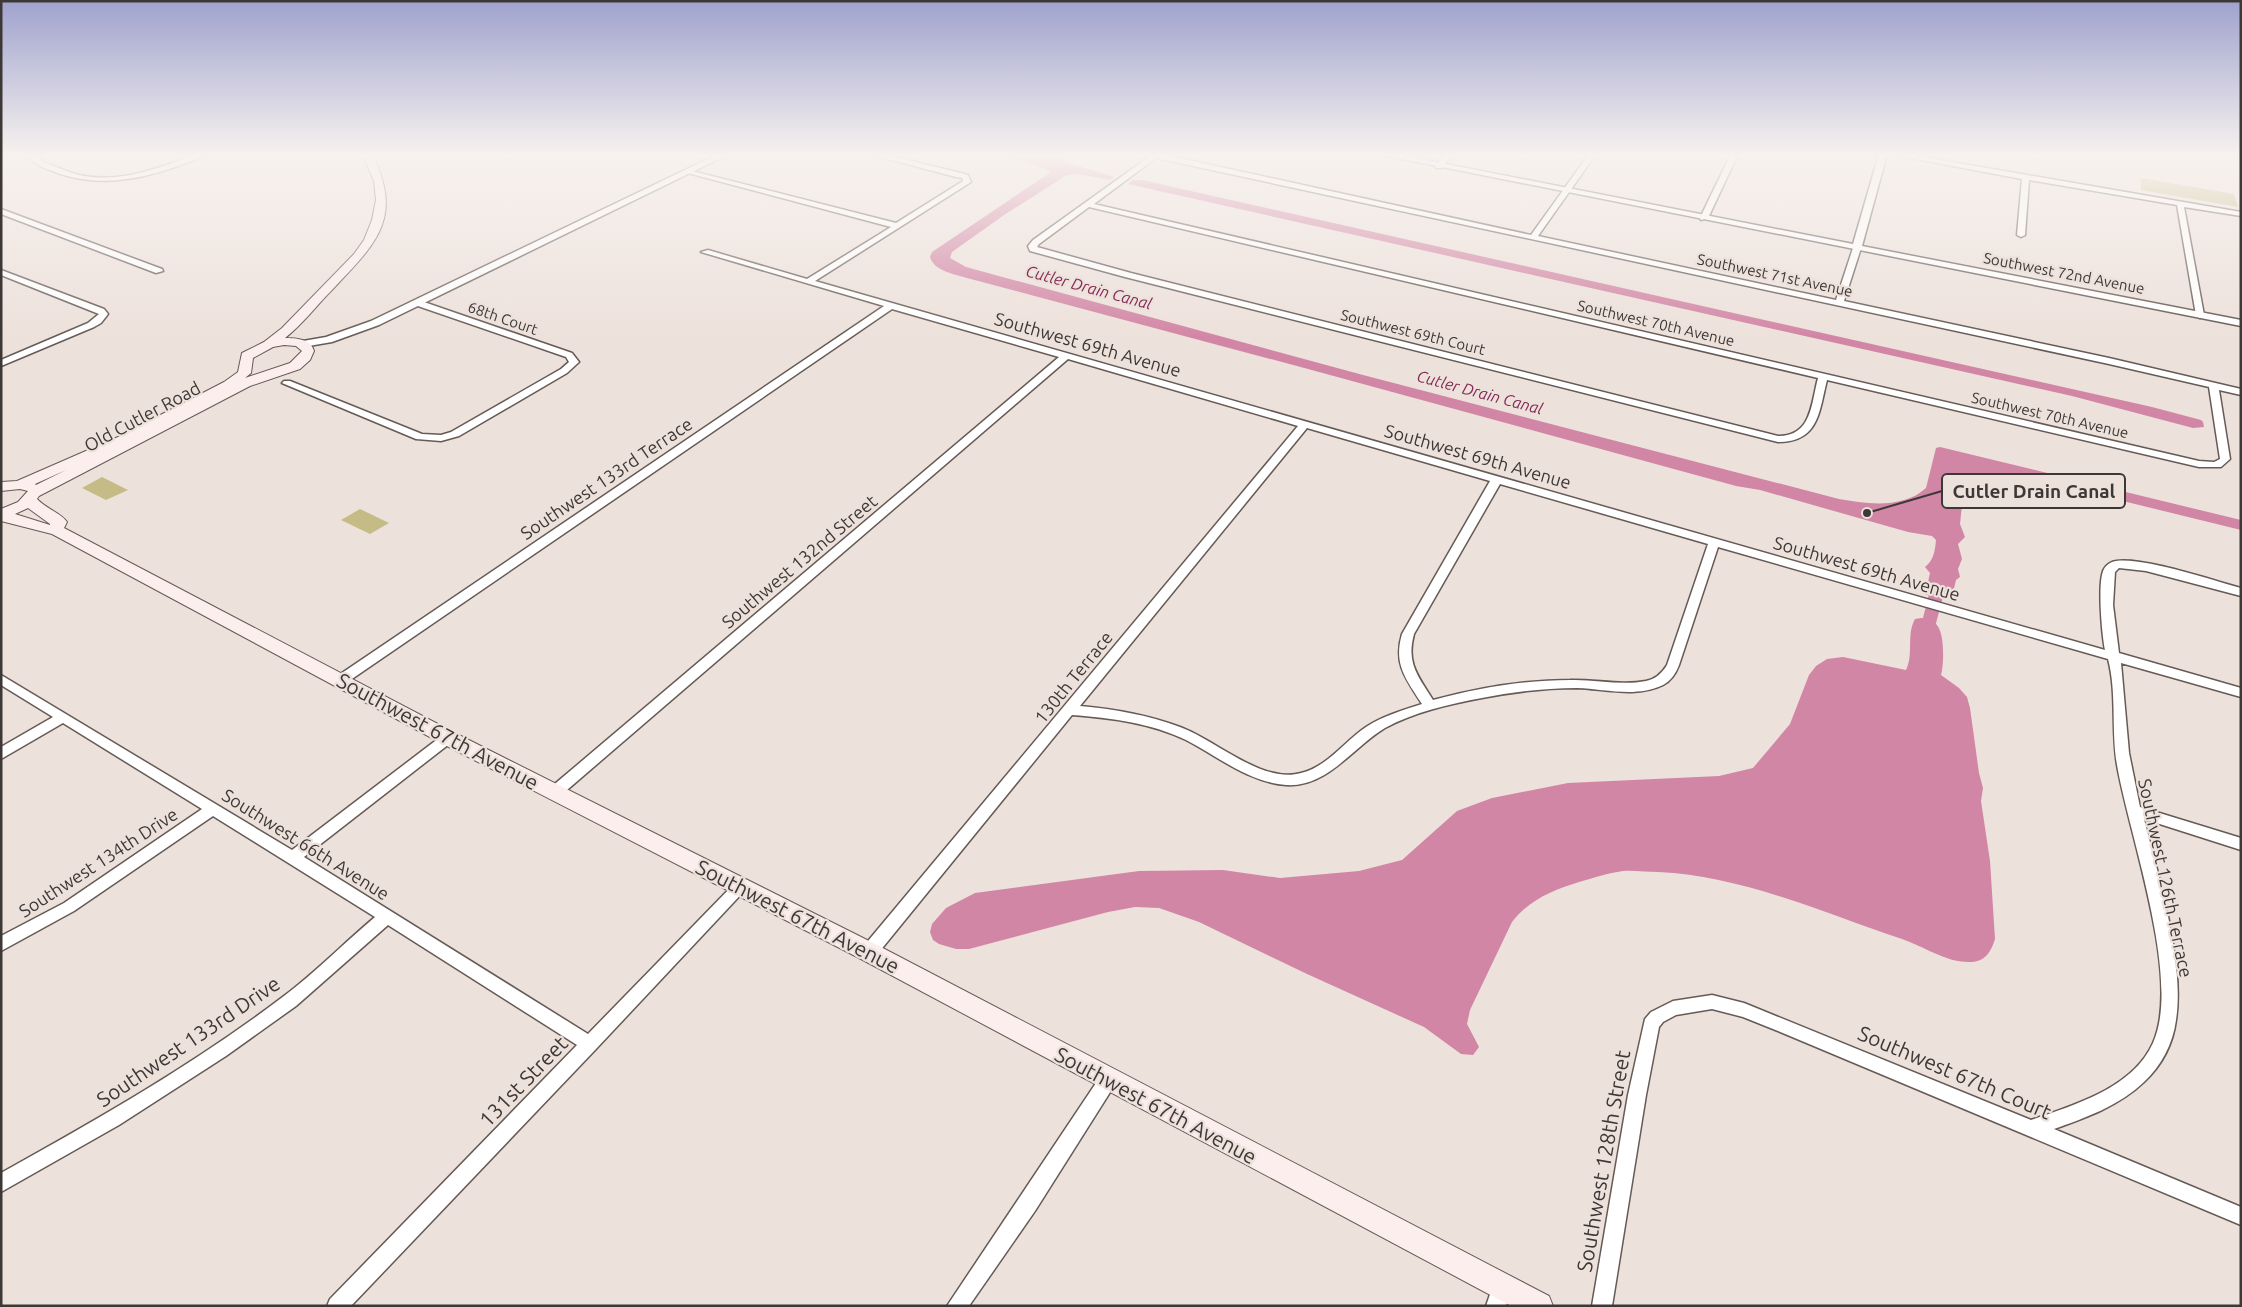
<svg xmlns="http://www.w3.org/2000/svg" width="2242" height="1307" viewBox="0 0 2242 1307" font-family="Ubuntu,sans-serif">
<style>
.green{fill:#c5bb87}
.water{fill:#d286a5}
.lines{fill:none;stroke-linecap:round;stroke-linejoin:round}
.canal{fill:#d286a5;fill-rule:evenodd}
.minor-casing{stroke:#655a55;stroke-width:3}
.tertiary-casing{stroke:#655a55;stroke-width:3}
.secondary-casing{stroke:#655a55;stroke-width:2}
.minor{fill:#fff;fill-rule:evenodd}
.tertiary{fill:#fff;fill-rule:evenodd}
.secondary{fill:#fdeeee;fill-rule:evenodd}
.labels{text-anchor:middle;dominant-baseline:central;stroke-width:4.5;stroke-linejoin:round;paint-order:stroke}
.far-street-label{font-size:15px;fill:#3d3836;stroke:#ede1db}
.far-water-label{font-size:16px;font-style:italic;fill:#852b57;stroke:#ede1db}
.street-label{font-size:18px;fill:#3d3836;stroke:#ede1db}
.near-street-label{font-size:21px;fill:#3d3836;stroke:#ede1db}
.leader{fill:none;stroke:#3d3836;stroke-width:2}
.callout-dot{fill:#3d3836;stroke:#ede1db;stroke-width:2}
.callout{fill:#ede1db;stroke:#3d3836;stroke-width:2}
.callout-label{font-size:19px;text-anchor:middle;font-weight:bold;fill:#3d3836}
</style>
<rect width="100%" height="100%" fill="#ede1db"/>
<g class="green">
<path d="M 2141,178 L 2234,194 L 2238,207 L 2141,190 Z"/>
<path d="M 102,477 L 128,490 L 106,500 L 82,488 Z"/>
<path d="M 360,509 L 389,523 L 370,534 L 341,520 Z"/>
</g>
<g class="water">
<path d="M 996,154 L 1072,154 L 1063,161 L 1114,177 L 1110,180 L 1078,174 L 1067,175 L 1004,215 L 952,252 L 950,258 L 966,267 L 1363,375 L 1839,499 C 1867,504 1903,509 1926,488 L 1936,448 L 1940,447 L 2241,520 L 2241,530 L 2078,490 L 1968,494 L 1963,496 L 1960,524 L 1965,537 L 1958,544 L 1962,559 L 1958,569 L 1960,577 L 1956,580 L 1952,597 C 1943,602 1934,597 1925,594 L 1923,584 L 1928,582 L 1930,573 L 1925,567 C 1934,560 1935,550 1936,540 L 1932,536 L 1908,532 L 1760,490 L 1736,486 L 1308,369 L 967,278 C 954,274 934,271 930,257 L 932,252 L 1051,172 L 1027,162 Z"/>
<path d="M 1133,180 L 1142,180 L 2152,407 L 2201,420 L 2203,422 L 2204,427 L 2193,428 L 2072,396 L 1128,184 Z"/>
<path d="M 1921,618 C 1927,619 1932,619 1936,624 C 1945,632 1944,665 1941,675 L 1959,688 L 1967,697 L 1970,708 L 1979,773 L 1983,788 L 1981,801 L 1990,861 L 1995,939 C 1991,952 1985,962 1970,962 C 1947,963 1923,946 1902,939 C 1821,912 1743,876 1658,872 C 1646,872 1634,870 1623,871 C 1608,873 1593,878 1579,882 C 1553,890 1529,900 1512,922 L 1470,1010 L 1467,1024 L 1479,1047 L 1473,1055 L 1461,1054 L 1424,1027 L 1307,974 L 1199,922 L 1159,908 L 1135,907 L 1108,912 L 969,949 L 956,949 L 939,944 L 933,940 L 930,932 L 932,924 L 946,908 L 975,893 L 1139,871 L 1223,870 L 1280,878 L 1359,871 L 1402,860 L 1457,811 L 1492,798 L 1568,783 L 1719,776 L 1753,768 L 1790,724 L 1809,675 L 1816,666 L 1827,659 L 1843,657 L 1906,670 C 1914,654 1906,635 1915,619 Z"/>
</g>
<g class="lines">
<path class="canal" d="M 1940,574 L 1947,578 L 1946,586 L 1932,638 L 1930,642 L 1920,642 L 1918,638 L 1933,578 Z"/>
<g class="minor-casing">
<g id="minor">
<path d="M 36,154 L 44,154 L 39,159 L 43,162 C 55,166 67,172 79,175 C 120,184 159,168 197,154 L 207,154 C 199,160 185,163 175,167 C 134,181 96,187 55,172 C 46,168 38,167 31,159 Z"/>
<path d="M 869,154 L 882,154 L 961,173 L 968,175 L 971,182 L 815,281 L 2105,650 C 2102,635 2097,581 2104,569 C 2106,565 2112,561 2116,561 C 2144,557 2211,580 2241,588 L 2241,596 L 2146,571 L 2119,568 L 2115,572 L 2113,605 L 2119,653 L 2241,688 L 2241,697 L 2121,663 L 2129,753 L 2140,807 L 2241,838 L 2241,850 L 2144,819 C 2158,875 2185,962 2176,1020 C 2173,1044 2161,1066 2144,1082 C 2119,1106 2085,1118 2054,1129 L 2241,1207 L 2241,1225 L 1778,1031 L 1743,1017 L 1712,1009 L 1676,1015 L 1663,1022 L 1659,1027 L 1646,1095 L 1612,1306 L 1592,1306 L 1628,1095 L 1645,1019 L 1651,1012 L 1673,1001 L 1712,995 L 1744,1003 L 2031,1120 C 2074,1105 2133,1088 2153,1043 C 2182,979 2129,835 2117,765 C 2111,730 2117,693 2108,659 L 1718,547 L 1679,665 C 1676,673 1671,681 1663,685 C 1637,698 1604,689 1577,688 C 1545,688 1513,692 1482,698 C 1450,704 1414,712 1385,728 C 1353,747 1327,788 1286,785 C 1248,782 1219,757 1186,740 C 1151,723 1111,718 1072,715 L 875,957 L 869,959 L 863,957 L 861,952 L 863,947 L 1298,426 L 1068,359 L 560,796 L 555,797 L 550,796 L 548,792 L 550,788 L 1059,357 L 892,309 L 346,683 L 336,683 L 335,680 L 336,677 L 884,306 L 701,252 L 708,250 L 807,279 L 891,227 L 684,172 L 688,170 L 896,223 L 963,181 L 962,178 L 956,177 ZM 1307,428 L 1490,481 L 1402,634 C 1393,664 1406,679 1422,704 C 1403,710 1383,716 1366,727 C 1345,741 1327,767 1301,773 C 1262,784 1216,740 1180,727 C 1148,715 1114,709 1080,706 ZM 1500,484 L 1708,544 L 1667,665 C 1662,673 1656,679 1646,681 C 1621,686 1595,679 1570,680 C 1524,680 1478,688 1433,700 C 1418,676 1406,663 1414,634 Z"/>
<path d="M 1153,154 L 1161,154 L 1531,235 L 1589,154 L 1596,154 L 1538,236 L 1836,300 L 1853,248 L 1860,246 L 1861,248 L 1844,301 L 2109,358 L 2241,389 L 2241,395 L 2219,390 L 2230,459 L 2221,467 L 2199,467 L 1827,380 C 1819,412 1819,442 1778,442 L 1125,277 L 1030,251 L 1028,246 L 1033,240 ZM 1156,158 L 2109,364 L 2209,387 L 2220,459 L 2214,462 L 2199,461 L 1094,204 ZM 1089,207 L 1818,378 C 1811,404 1812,436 1778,436 L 1131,273 L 1037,247 L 1039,244 Z"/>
<path d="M 1445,154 L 1452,154 L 1442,168 L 1436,168 L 1435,166 Z"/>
<path d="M 1731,154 L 1738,154 L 1708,218 L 1701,220 L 1700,218 Z"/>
<path d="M 1889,154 L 1906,154 L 2241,212 L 2241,216 L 2184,207 L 2204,315 L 2200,318 L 2196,315 L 2177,205 L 2029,180 L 2025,235 L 2021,237 L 2017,235 L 2022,179 Z"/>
<path d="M 1,209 L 162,269 L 163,271 L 156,273 L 1,214 Z"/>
<path d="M 1,270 L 104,309 L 108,314 L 101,323 L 94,327 L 1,366 L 1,360 L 88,323 L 99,314 L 1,275 Z"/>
<path d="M 415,301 L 421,301 L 572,353 L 579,362 L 567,373 L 459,436 L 441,441 L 416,439 L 282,383 L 284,381 L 290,381 L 422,434 L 441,435 L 451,432 L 561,369 L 569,362 L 566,357 L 415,305 Z"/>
<path d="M 1,675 L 292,850 L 443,735 L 453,735 L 455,738 L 453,741 L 304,857 L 588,1034 L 735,883 L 740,881 L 745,883 L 748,887 L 596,1049 L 351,1306 L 327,1306 L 330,1299 L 577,1045 L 388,925 L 296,1006 L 226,1056 L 119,1125 L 1,1192 L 1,1173 C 98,1119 195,1064 284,996 C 316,972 344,943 375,917 L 213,816 L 74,911 L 1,951 L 1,936 L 64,903 L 202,809 L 63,723 L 1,759 L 1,747 L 53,717 L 1,685 Z"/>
<path d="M 1108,1072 L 1114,1074 L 1117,1080 L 1114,1086 L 1035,1211 L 969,1306 L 947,1306 L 1102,1074 Z"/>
<path d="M 1502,1277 L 1509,1280 L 1512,1287 L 1506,1306 L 1486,1306 L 1495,1280 Z"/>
</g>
</g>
<g class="tertiary-casing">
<g id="tertiary">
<path d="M 718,154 L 729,154 L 379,325 L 332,342 L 303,347 L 298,344 L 303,341 L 326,337 L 371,321 Z"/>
<path d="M 1377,154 L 1395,154 L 1853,244 L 1879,154 L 1887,154 L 1862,246 L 2241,320 L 2241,326 Z"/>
</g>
</g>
<g class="secondary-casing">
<path id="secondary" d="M 362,154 L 372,154 C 405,220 374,245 331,291 C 316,306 302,325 285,338 C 296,338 311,339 314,351 L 310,360 L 300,369 L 250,386 L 39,496 L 37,499 C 45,508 61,513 67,522 L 64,528 L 455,733 L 877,945 L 1549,1296 L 1553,1306 L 1511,1306 L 861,959 L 441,743 L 52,534 L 1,521 L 1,509 L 18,502 L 28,491 L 20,489 L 1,491 L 1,482 L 17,481 L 118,437 L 224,382 L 238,372 L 242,353 L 264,342 L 282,328 L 354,254 L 364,240 L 372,220 L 376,200 L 374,181 ZM 284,345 L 296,346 L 302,351 L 290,363 L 245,378 L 251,373 L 253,358 L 273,347 ZM 66,470 L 36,485 L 35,484 ZM 28,508 L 50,524 L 50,525 L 15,514 Z"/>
</g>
<use href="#minor" class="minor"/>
<use href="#tertiary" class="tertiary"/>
<use href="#secondary" class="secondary"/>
</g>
<linearGradient id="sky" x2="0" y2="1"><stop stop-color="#9fa2cd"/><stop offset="0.46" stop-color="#f7f2ef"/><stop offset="1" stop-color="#f7f2ef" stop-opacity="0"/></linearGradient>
<rect width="2242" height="337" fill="url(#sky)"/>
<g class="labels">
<g class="far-street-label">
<text transform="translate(2064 273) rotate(11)">Southwest 72nd Avenue</text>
<text transform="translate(1775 275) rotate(12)">Southwest 71st Avenue</text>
<text transform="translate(503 318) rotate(19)">68th Court</text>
<text transform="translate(1656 323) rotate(13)">Southwest 70th Avenue</text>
<text transform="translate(1413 332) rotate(14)">Southwest 69th Court</text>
<text transform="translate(2050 415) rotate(13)">Southwest 70th Avenue</text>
</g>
<g class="far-water-label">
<text transform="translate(1089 287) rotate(15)">Cutler Drain Canal</text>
<text transform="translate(1480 392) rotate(15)">Cutler Drain Canal</text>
</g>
<g class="street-label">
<text transform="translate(1088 344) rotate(16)">Southwest 69th Avenue</text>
<text transform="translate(142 416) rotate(-28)">Old Cutler Road</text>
<text transform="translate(1478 456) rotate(16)">Southwest 69th Avenue</text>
<text transform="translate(606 478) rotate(-34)">Southwest 133rd Terrace</text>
<text transform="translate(799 561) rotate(-40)">Southwest 132nd Street</text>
<text transform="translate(1867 568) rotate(16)">Southwest 69th Avenue</text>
<text transform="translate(1073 677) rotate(-51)">130th Terrace</text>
<text transform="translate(306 844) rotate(32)">Southwest 66th Avenue</text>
<text transform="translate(98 862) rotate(-33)">Southwest 134th Drive</text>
<text transform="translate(2166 878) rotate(78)">Southwest 126th Terrace</text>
</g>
<g class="near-street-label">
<text transform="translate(438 731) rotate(28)">Southwest 67th Avenue</text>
<text transform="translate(798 916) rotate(27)">Southwest 67th Avenue</text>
<text transform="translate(188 1041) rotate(-34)">Southwest 133rd Drive</text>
<text transform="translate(1955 1072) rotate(23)">Southwest 67th Court</text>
<text transform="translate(523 1081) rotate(-46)">131st Street</text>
<text transform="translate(1156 1105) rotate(28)">Southwest 67th Avenue</text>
<text transform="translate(1603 1161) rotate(-80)">Southwest 128th Street</text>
</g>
</g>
<path class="leader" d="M1867 513L1942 491"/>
<circle class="callout-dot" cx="1867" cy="513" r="5"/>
<rect class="callout" x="1942" y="474" width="183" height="34" rx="5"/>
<g class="callout-label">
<text x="2034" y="498">Cutler Drain Canal</text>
</g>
<rect width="2242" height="1307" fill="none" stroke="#3d3836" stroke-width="5"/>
</svg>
